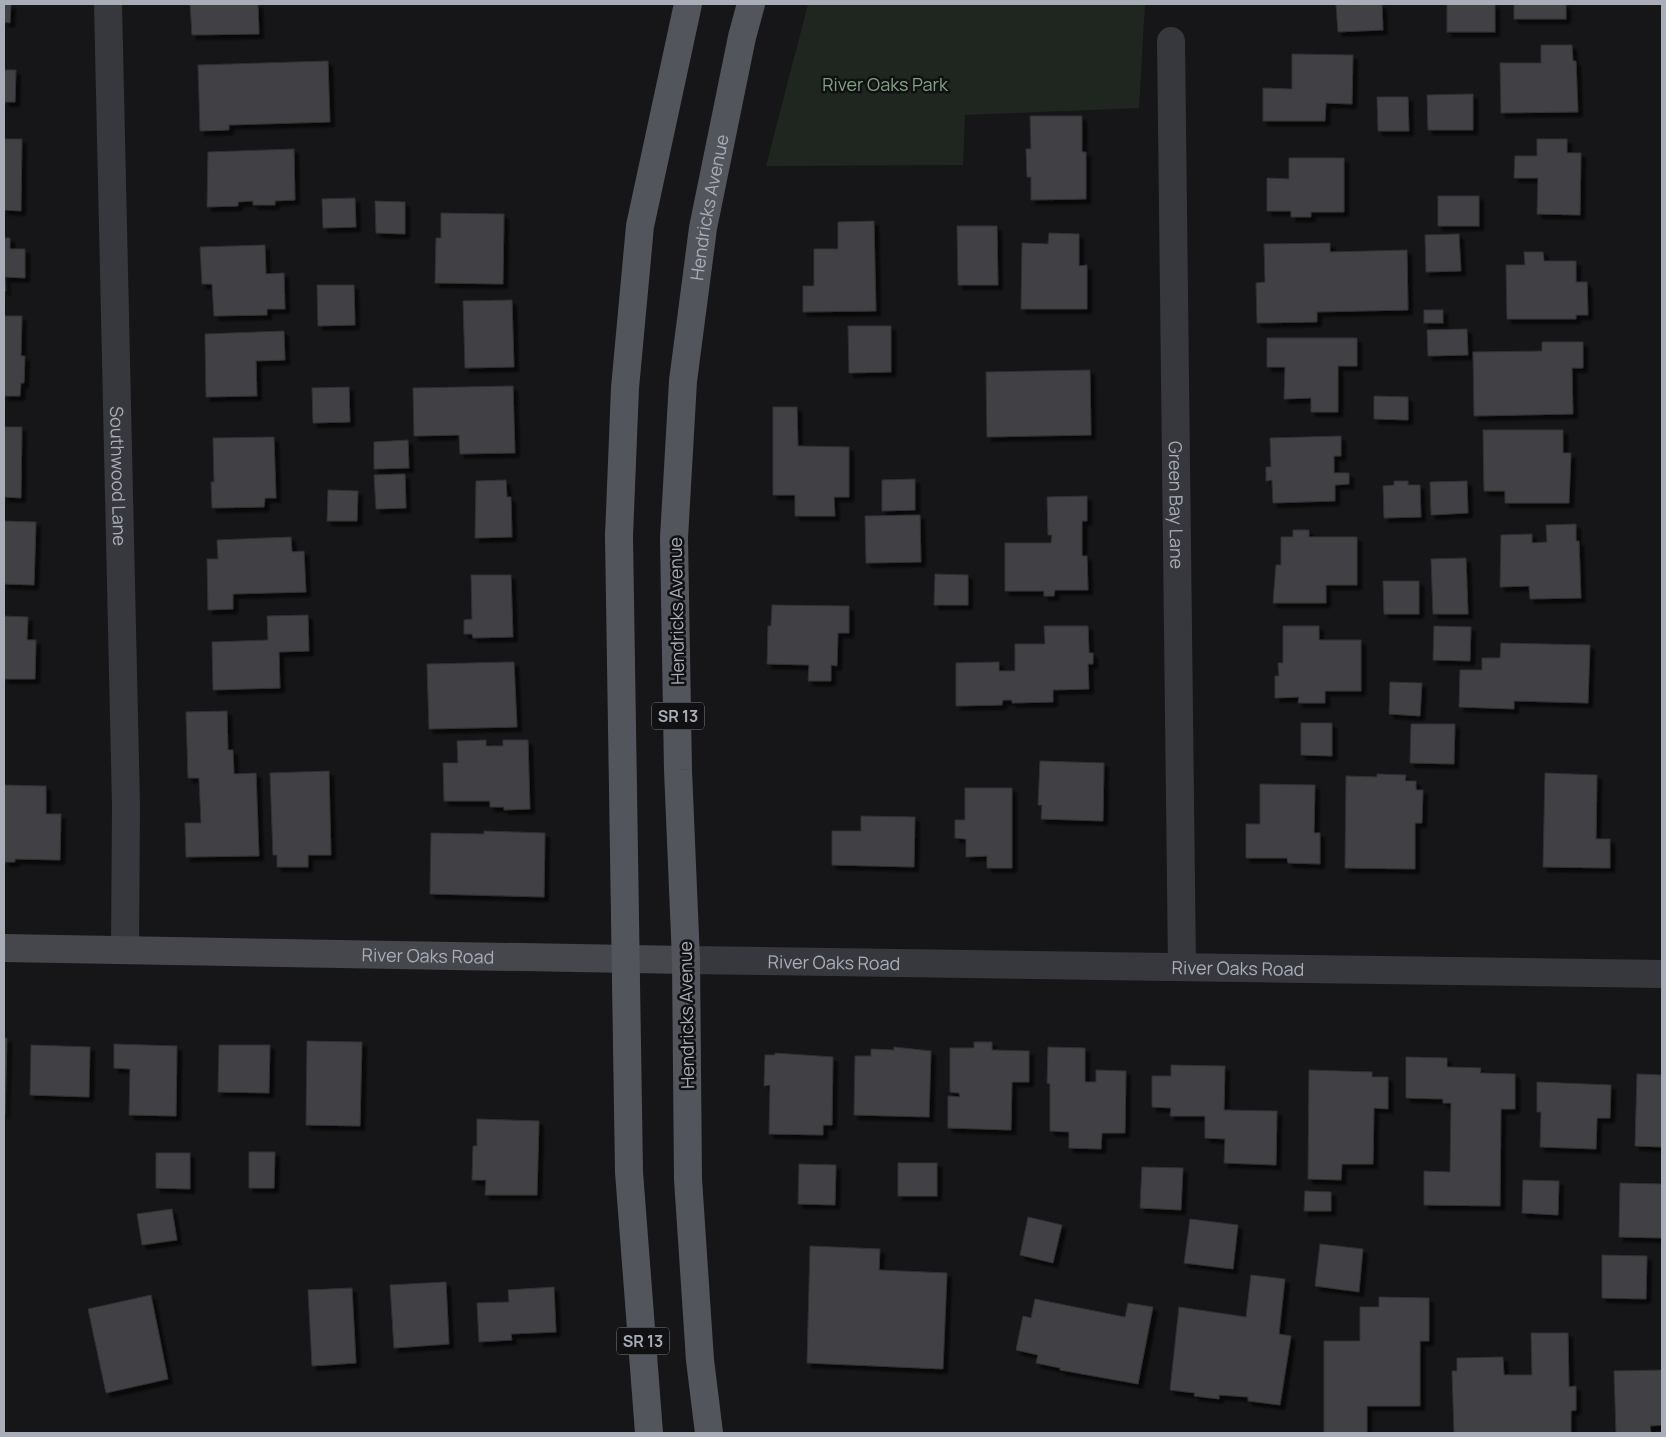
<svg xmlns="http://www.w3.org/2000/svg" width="1666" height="1437" viewBox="0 0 1666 1437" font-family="Manrope,sans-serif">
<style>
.green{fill:#1e261f}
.building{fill:#404145;stroke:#303034;filter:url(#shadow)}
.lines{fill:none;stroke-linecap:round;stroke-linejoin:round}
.street{stroke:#37383d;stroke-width:28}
.secondary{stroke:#45474d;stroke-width:28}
.primary{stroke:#53555c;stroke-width:28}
.labels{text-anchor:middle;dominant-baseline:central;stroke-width:5;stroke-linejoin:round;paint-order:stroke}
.shield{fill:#111113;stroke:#7b7e86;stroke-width:1}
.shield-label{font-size:16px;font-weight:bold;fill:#a8adb8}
.park-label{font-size:18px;fill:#7fa381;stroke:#111113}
.street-label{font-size:18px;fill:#a8adb8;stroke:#111113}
</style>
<defs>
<filter id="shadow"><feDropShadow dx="4.5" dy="4.5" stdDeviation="1" flood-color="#0009"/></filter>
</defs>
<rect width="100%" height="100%" fill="#161618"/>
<path class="green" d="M 808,4 L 1145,4 L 1139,108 L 965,115 L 963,165 L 766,166 Z"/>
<g class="building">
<path d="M 4,4 L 11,4 L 10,23 L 4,22 Z"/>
<path d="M 190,4 L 258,4 L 259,34 L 192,35 Z"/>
<path d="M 1382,4 L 1383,30 L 1338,32 L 1336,5 Z"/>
<rect x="1447" y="4" width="48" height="28"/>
<rect x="1514" y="4" width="52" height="15"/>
<path d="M 1541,45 L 1572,45 L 1573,61 L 1576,61 L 1578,112 L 1501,113 L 1500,63 L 1541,63 Z"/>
<path d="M 1292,54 L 1353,55 L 1352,104 L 1326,103 L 1325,121 L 1263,121 L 1263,88 L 1292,89 Z"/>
<path d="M 328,61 L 330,122 L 229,125 L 229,130 L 200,131 L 198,65 Z"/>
<path d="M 4,70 L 16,70 L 15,102 L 4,102 Z"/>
<path d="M 1473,94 L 1473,130 L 1428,130 L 1427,95 Z"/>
<path d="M 1377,97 L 1408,97 L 1409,131 L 1378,131 Z"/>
<path d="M 1030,116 L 1082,116 L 1082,152 L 1086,152 L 1086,199 L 1031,200 L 1031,177 L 1027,177 L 1026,149 L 1031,149 Z"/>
<path d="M 4,139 L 22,139 L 21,211 L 4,210 Z"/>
<path d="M 1537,139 L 1567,139 L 1567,153 L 1581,153 L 1580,215 L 1537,214 L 1538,178 L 1514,178 L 1515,156 L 1537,156 Z"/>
<path d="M 294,149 L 295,200 L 275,201 L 275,205 L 253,205 L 253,201 L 238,202 L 238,206 L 207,207 L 208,152 Z"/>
<path d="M 1289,158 L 1344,158 L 1344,212 L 1311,212 L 1311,217 L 1291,217 L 1291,211 L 1267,211 L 1267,178 L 1289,179 Z"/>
<rect x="1438" y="196" width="41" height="30"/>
<path d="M 355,198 L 356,227 L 323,228 L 322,199 Z"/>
<path d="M 375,201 L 405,202 L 405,234 L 376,233 Z"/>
<path d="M 441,213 L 504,214 L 503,284 L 435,283 L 436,238 L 441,238 Z"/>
<path d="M 874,221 L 876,311 L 803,312 L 803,286 L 814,286 L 814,249 L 838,249 L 838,222 Z"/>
<path d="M 957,226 L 997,226 L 998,285 L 958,285 Z"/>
<path d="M 1049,233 L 1079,234 L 1079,266 L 1087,265 L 1087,309 L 1021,309 L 1022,243 L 1048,244 Z"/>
<path d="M 1459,234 L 1461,271 L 1426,272 L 1425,235 Z"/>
<path d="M 4,238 L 10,238 L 10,249 L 25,249 L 25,278 L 5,277 L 6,291 L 4,291 Z"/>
<path d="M 1330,243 L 1330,252 L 1407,250 L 1408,310 L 1317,312 L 1317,322 L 1257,323 L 1256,283 L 1265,282 L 1264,244 Z"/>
<path d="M 265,245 L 266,274 L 284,273 L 285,309 L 267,309 L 267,315 L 214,316 L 212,284 L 202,284 L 200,247 Z"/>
<path d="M 1524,252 L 1543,252 L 1544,261 L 1576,261 L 1576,282 L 1587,282 L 1588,315 L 1576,315 L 1576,319 L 1507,319 L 1506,265 L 1525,265 Z"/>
<path d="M 317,285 L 354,285 L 355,325 L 318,326 Z"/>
<path d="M 512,300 L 514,367 L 465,368 L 463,301 Z"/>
<rect x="1424" y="310" width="19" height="13"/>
<path d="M 4,316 L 22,316 L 21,356 L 25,356 L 24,383 L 21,383 L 20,396 L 4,396 Z"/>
<path d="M 848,326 L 891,326 L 891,372 L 849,373 Z"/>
<path d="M 1467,329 L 1468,355 L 1428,356 L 1427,330 Z"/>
<path d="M 284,331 L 285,360 L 256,361 L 257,396 L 206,397 L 205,334 Z"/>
<path d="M 1267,338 L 1357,338 L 1357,366 L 1338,366 L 1338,412 L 1311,412 L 1311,398 L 1284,399 L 1285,367 L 1267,367 Z"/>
<path d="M 1542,342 L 1583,342 L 1583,368 L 1572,368 L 1573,414 L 1474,416 L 1473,352 L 1542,351 Z"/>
<path d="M 1090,370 L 1091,435 L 987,437 L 986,372 Z"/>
<path d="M 513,386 L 515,453 L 460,454 L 459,435 L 414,436 L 413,388 Z"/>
<path d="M 349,387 L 350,422 L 313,423 L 312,388 Z"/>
<path d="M 1374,396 L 1408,397 L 1408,420 L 1374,419 Z"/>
<path d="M 773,407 L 797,407 L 798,446 L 849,447 L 849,497 L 834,497 L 835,516 L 795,516 L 795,495 L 773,495 Z"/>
<path d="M 4,427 L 22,427 L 21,498 L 4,497 Z"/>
<path d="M 1483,430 L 1563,430 L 1563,453 L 1571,453 L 1569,503 L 1505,503 L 1505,491 L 1484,491 Z"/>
<path d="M 1341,436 L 1341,456 L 1334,456 L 1334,473 L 1349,473 L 1349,484 L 1335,485 L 1335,501 L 1273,503 L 1272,480 L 1266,481 L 1266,467 L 1271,467 L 1270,438 Z"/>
<path d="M 274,437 L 276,498 L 265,498 L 264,507 L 212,508 L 211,482 L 214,482 L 213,438 Z"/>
<path d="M 408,440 L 409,468 L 374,469 L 374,442 Z"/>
<path d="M 405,474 L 406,508 L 376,509 L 374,475 Z"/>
<path d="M 915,479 L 915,510 L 882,511 L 882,480 Z"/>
<path d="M 506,480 L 507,497 L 511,497 L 512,537 L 475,538 L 476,481 Z"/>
<path d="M 1394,481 L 1408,481 L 1408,485 L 1420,485 L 1421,517 L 1384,518 L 1383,486 L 1394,485 Z"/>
<path d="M 1467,481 L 1468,513 L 1431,515 L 1430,482 Z"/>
<path d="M 328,490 L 358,491 L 357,521 L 327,521 Z"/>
<path d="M 1087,496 L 1087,521 L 1082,521 L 1082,556 L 1087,556 L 1088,590 L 1055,590 L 1054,596 L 1044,596 L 1044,591 L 1005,591 L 1005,543 L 1051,543 L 1052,535 L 1048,535 L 1047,497 Z"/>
<path d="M 920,515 L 921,562 L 866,563 L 865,516 Z"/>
<path d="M 4,521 L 36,522 L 34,585 L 4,584 Z"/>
<path d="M 1576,524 L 1576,541 L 1579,541 L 1581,598 L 1530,599 L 1529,586 L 1500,587 L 1501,535 L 1532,534 L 1532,543 L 1547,542 L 1546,525 Z"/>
<path d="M 1293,530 L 1309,530 L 1309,537 L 1357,537 L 1357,585 L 1326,585 L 1326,603 L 1273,603 L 1276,565 L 1281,565 L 1281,537 L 1293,537 Z"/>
<path d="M 291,537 L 292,552 L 304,551 L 306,592 L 233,594 L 233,609 L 208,610 L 207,559 L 218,559 L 217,540 Z"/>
<path d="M 1466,558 L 1468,614 L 1433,614 L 1431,559 Z"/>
<path d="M 935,574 L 968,575 L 968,605 L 934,605 Z"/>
<path d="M 471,575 L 511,575 L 513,637 L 473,638 L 472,634 L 464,634 L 464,620 L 472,619 Z"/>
<path d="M 1383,581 L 1419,581 L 1419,614 L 1384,614 Z"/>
<path d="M 772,605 L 849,606 L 849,633 L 838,633 L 837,666 L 831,665 L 831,681 L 808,681 L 809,665 L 767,664 L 768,626 L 771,626 Z"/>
<path d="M 308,615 L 309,651 L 279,652 L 280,688 L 213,690 L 212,642 L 268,640 L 267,616 Z"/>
<path d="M 4,616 L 28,617 L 27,640 L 36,640 L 35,679 L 4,679 Z"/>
<path d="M 1044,626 L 1088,626 L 1089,653 L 1093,653 L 1093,664 L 1088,664 L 1089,689 L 1053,690 L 1053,702 L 1012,703 L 1012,700 L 1003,700 L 1002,705 L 956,706 L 956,663 L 999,662 L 999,671 L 1015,671 L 1015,644 L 1045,644 Z"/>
<path d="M 1283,626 L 1319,626 L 1319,640 L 1361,640 L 1361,691 L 1325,691 L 1325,703 L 1298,703 L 1299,697 L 1275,698 L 1275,676 L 1279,676 L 1278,663 L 1283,663 Z"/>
<path d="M 1434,626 L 1471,627 L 1470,661 L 1433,660 Z"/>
<path d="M 1501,643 L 1590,645 L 1588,703 L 1514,701 L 1514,709 L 1459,707 L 1460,670 L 1482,670 L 1482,658 L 1500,658 Z"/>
<path d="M 514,662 L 517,727 L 429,729 L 427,664 Z"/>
<path d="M 1390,682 L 1422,683 L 1420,716 L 1389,714 Z"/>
<path d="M 227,711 L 228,750 L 233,750 L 234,774 L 256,773 L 259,856 L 186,857 L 185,823 L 201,823 L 199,778 L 188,778 L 186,712 Z"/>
<path d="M 1301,723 L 1332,723 L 1332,756 L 1301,755 Z"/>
<path d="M 1411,724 L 1455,724 L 1454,764 L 1410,763 Z"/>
<path d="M 486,740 L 486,746 L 503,746 L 503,740 L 528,740 L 530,809 L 504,810 L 504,807 L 490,807 L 490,801 L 444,801 L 443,763 L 458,763 L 457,741 Z"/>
<path d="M 1040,761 L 1104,763 L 1103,821 L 1041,819 L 1042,805 L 1038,805 Z"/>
<path d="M 329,771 L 331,855 L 308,855 L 308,867 L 277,867 L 277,855 L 273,855 L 270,773 Z"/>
<path d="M 1545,773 L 1597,775 L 1596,839 L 1610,839 L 1610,868 L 1543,867 Z"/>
<path d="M 1377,774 L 1406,775 L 1405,781 L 1416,781 L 1416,790 L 1423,790 L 1422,823 L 1415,823 L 1415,869 L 1345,868 L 1346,776 L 1377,777 Z"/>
<path d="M 1260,784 L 1315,785 L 1314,833 L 1320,833 L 1320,864 L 1288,863 L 1287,858 L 1246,858 L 1246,824 L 1260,824 Z"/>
<path d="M 4,785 L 46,786 L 46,814 L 61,814 L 60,860 L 15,859 L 15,862 L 4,862 Z"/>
<path d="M 965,788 L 1012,788 L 1012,868 L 987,868 L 987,856 L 966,857 L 966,839 L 955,838 L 955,820 L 965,820 Z"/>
<path d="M 861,816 L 915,817 L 914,867 L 832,865 L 832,831 L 861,831 Z"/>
<path d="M 484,831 L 545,833 L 544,897 L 430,894 L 431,833 L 484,834 Z"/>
<path d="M 4,1038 L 7,1038 L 5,1114 L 4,1114 Z"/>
<path d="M 307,1041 L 362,1042 L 360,1126 L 306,1125 Z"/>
<path d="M 974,1042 L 992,1042 L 992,1050 L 1029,1051 L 1029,1082 L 1012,1082 L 1011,1130 L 948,1128 L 948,1096 L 960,1097 L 959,1093 L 950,1092 L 950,1048 L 974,1048 Z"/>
<path d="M 114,1044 L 177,1046 L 176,1116 L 129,1115 L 130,1069 L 114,1068 Z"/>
<path d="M 31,1045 L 90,1047 L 89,1097 L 30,1095 Z"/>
<path d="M 219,1045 L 270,1045 L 269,1093 L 218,1092 Z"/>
<path d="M 894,1047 L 931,1051 L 929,1117 L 854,1115 L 855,1056 L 871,1056 L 871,1049 L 894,1050 Z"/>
<path d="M 1048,1047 L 1085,1048 L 1085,1082 L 1096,1082 L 1096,1070 L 1126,1071 L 1125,1133 L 1102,1133 L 1101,1149 L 1069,1148 L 1069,1132 L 1050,1131 L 1050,1084 L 1047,1083 Z"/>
<path d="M 775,1053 L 833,1057 L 832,1125 L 823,1125 L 823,1135 L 769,1134 L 770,1085 L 764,1086 L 765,1055 L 775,1055 Z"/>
<path d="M 1406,1057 L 1447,1058 L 1447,1067 L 1481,1068 L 1480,1073 L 1515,1074 L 1515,1109 L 1501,1109 L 1500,1206 L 1424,1205 L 1424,1171 L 1450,1172 L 1451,1103 L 1443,1103 L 1443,1099 L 1406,1098 Z"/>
<path d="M 1171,1065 L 1225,1066 L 1224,1110 L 1277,1111 L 1276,1165 L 1224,1163 L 1225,1139 L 1205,1138 L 1205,1116 L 1170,1116 L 1171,1108 L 1152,1107 L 1152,1076 L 1171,1076 Z"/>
<path d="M 1309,1070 L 1372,1072 L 1372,1077 L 1388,1077 L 1388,1109 L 1374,1108 L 1373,1164 L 1342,1164 L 1341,1180 L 1308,1179 Z"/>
<path d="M 1637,1074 L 1662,1075 L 1662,1147 L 1635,1146 Z"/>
<path d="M 1537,1082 L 1611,1085 L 1610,1118 L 1597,1118 L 1596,1149 L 1540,1147 L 1541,1112 L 1537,1112 Z"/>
<path d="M 477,1119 L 539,1121 L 537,1195 L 485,1195 L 486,1180 L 472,1180 L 473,1146 L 477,1146 Z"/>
<path d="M 249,1152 L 275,1152 L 274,1188 L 249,1188 Z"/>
<path d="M 156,1153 L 190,1153 L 190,1189 L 156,1188 Z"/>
<rect x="898" y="1163" width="39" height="33"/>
<path d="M 799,1164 L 836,1165 L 835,1205 L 798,1204 Z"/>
<path d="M 1142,1167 L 1183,1168 L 1181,1210 L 1140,1208 Z"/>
<path d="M 1523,1180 L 1559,1181 L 1558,1215 L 1522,1213 Z"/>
<path d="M 1620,1183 L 1662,1184 L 1662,1238 L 1619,1237 Z"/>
<path d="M 1305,1191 L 1331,1192 L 1331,1211 L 1304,1211 Z"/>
<path d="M 172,1209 L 177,1240 L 142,1245 L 137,1214 Z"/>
<path d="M 1028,1217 L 1062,1225 L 1053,1263 L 1020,1255 Z"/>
<path d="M 1190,1219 L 1238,1225 L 1233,1269 L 1184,1263 Z"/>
<path d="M 1320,1244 L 1363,1249 L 1359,1292 L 1315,1286 Z"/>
<path d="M 810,1246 L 880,1249 L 879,1270 L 947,1273 L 943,1369 L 807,1363 Z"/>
<path d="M 1602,1255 L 1647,1256 L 1646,1299 L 1602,1298 Z"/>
<path d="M 1251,1275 L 1285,1279 L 1279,1334 L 1291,1336 L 1280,1405 L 1248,1401 L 1248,1397 L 1219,1395 L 1219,1399 L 1194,1396 L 1195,1393 L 1170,1390 L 1179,1307 L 1246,1317 Z"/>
<path d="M 446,1282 L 449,1344 L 394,1348 L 390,1285 Z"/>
<path d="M 554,1287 L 556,1332 L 511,1334 L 512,1340 L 479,1342 L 477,1303 L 509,1302 L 508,1290 Z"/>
<path d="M 352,1288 L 356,1363 L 312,1366 L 308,1290 Z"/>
<path d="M 151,1295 L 168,1379 L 106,1393 L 88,1309 Z"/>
<path d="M 1379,1297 L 1429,1298 L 1429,1341 L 1420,1341 L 1420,1406 L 1367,1406 L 1367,1433 L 1324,1433 L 1324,1341 L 1360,1341 L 1360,1307 L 1379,1307 Z"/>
<path d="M 1035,1299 L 1125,1317 L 1128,1303 L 1153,1307 L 1138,1384 L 1060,1370 L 1060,1368 L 1036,1363 L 1038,1355 L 1016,1350 L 1023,1316 L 1031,1318 Z"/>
<path d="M 1531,1333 L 1568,1333 L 1569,1387 L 1576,1386 L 1576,1410 L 1571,1411 L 1571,1433 L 1454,1433 L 1452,1371 L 1457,1371 L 1457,1358 L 1503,1357 L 1504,1375 L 1532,1375 Z"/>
<path d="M 1662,1370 L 1662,1425 L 1650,1426 L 1651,1433 L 1616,1433 L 1614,1371 Z"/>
</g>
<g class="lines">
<g class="street">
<path id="s1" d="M 108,4 L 126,806 L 125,950"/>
<path id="s2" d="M 1171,41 L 1182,967"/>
<path id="s3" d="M 686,960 L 1662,974"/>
</g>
<path class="secondary" id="s4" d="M 4,948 L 686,960"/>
<g class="primary">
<path d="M 649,1433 L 629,1172 L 619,536 L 625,388 L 640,226 L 688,4"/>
<path id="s5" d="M 709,1433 L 700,1360 L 688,1179 L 686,960 L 678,770 L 674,538 L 683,381 L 703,228 L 742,37 L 751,4"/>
</g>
</g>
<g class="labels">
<g class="shield">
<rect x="652" y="702.5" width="52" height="27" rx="4"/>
<rect x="617" y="1327.5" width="52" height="27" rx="4"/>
</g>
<g class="shield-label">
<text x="678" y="716">SR 13</text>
<text x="643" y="1341">SR 13</text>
</g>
<g class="park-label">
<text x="885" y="84">River Oaks Park</text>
</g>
<g class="street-label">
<text stroke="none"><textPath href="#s5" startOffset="1229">Hendricks Avenue</textPath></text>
<text stroke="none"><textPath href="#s1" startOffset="472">Southwood Lane</textPath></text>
<text stroke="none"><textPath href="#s2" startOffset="464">Green Bay Lane</textPath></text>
<text transform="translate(676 611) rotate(-91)">Hendricks Avenue</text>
<text stroke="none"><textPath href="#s4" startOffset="424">River Oaks Road</textPath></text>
<text stroke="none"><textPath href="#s3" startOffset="148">River Oaks Road</textPath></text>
<text stroke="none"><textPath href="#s3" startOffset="552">River Oaks Road</textPath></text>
<text transform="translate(686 1015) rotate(-91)">Hendricks Avenue</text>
</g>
</g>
<rect width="1666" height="1437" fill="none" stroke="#a8adb8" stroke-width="10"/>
</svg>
